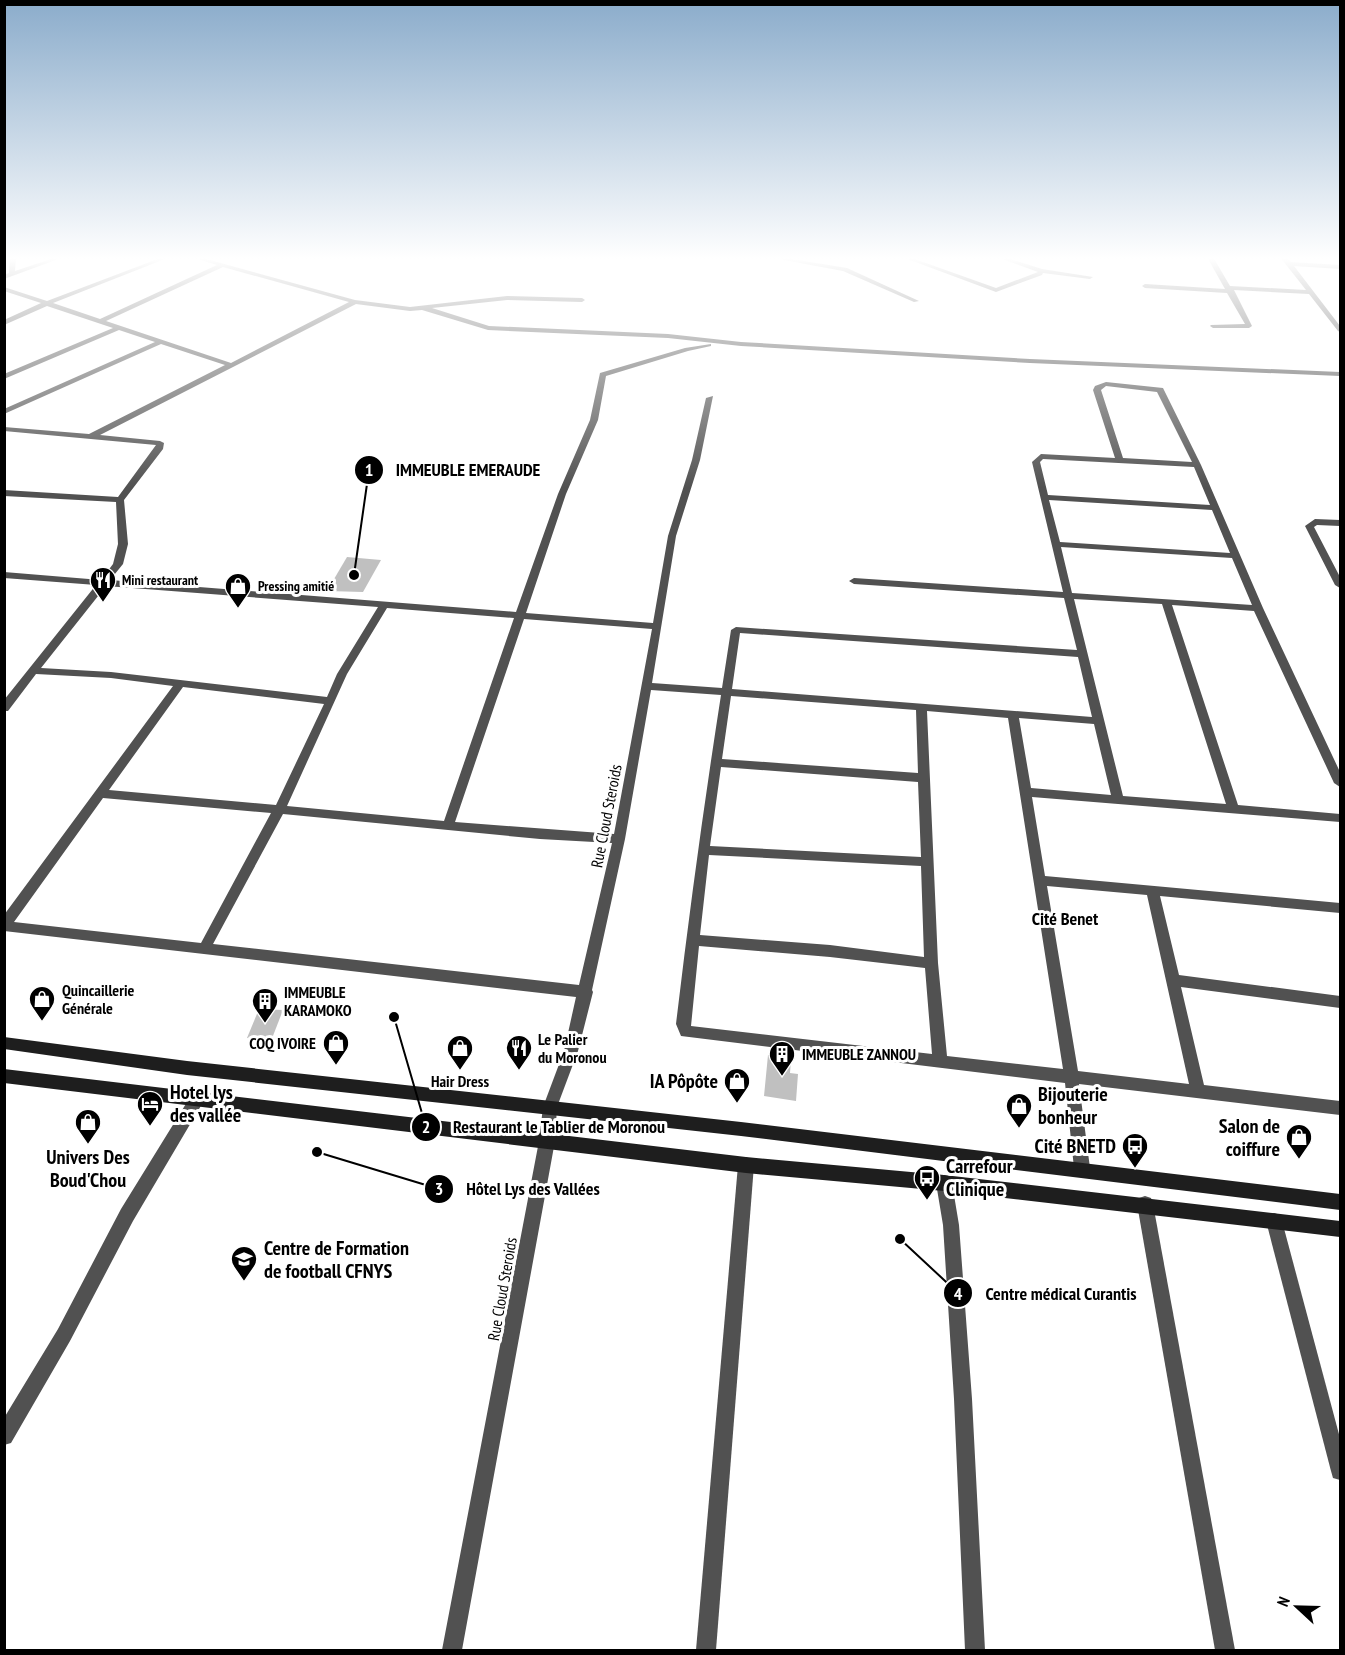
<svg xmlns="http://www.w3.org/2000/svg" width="1345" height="1655" viewBox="0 0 1345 1655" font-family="'PT Sans Narrow',sans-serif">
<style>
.building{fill:#c0c0c0}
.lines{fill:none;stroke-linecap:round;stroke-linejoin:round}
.street{fill:#515151;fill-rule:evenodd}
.secondary{fill:#1e1e1e;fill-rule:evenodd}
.labels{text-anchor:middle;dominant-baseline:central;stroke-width:6;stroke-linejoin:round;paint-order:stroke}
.far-poi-label{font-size:14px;font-weight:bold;fill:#000;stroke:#fff;text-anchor:start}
.street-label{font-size:16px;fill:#000;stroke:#fff}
.poi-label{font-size:16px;font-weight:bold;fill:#000;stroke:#fff;text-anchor:start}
.neighbourhood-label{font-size:18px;font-weight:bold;fill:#000;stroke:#fff}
.near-poi-label{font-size:20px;font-weight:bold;fill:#000;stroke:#fff;text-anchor:start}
.leader{fill:none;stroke:#000;stroke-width:2}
.callout-dot{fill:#000;stroke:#fff;stroke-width:2}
.mark-label{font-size:18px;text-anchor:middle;font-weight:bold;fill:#fff}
.callout-label{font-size:18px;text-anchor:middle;font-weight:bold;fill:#000;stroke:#fff;stroke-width:6;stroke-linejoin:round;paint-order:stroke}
</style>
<rect width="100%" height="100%" fill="#fff"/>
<g class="building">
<path d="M 347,557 L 381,560 L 363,592 L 327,591 Z"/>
<path d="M 259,1009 L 283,1010 L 271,1041 L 247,1038 Z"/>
<path d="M 768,1055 L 791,1059 L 790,1073 L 798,1074 L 796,1101 L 764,1096 Z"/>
</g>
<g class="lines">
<g class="street">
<path d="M 10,257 L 16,257 L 15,271 L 57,257 L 64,257 L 4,279 L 4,275 L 9,273 Z"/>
<path d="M 163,257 L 170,257 L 53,303 L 100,319 L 217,265 L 191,257 L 199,257 L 355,300 L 410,307 L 507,296 L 582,298 L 585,300 L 582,302 L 507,300 L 432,308 L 489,326 L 668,334 L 741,342 L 1030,359 L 1340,372 L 1340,376 L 1030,363 L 741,346 L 668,338 L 488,330 L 422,310 L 410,311 L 356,304 L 100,435 L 160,441 L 164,443 L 163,449 L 124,500 L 128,544 L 123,564 L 110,580 L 516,612 L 558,494 L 590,420 L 600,373 L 685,348 L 711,344 L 711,346 L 688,351 L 606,376 L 598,420 L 566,494 L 526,613 L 653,623 L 668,536 L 692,460 L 706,398 L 713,396 L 700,460 L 676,536 L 652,683 L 722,688 L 731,630 L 736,627 L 1077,650 L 1064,598 L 854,584 L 849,581 L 854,578 L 1063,592 L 1032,462 L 1041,454 L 1115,458 L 1093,390 L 1095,386 L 1106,382 L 1163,388 L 1201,465 L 1263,608 L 1340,772 L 1340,787 L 1334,783 L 1254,611 L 1172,605 L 1238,805 L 1340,814 L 1340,822 L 1032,797 L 1045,876 L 1340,903 L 1340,913 L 1160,896 L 1179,975 L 1340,996 L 1340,1008 L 1181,987 L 1204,1085 L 1340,1101 L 1340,1115 L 1079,1084 L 1090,1168 L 1088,1173 L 1082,1176 L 1076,1173 L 1074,1168 L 1065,1083 L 681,1036 L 676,1024 C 689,914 704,804 721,695 L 651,690 L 625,839 L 592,990 L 593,992 L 578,1051 L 557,1107 L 555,1141 L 462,1650 L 442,1650 L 539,1141 L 543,1107 L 564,1051 L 576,997 L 4,931 L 4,915 L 173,686 L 111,678 L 36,674 L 8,711 L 4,711 L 4,700 L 96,585 L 4,578 L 4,572 L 101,580 L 113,564 L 118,544 L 116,502 L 4,496 L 4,490 L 118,497 L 156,445 L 4,431 L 4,427 L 89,434 L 225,365 L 161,344 L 4,414 L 4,409 L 155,342 L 119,330 L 4,379 L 4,374 L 113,328 L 47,306 L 4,325 L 4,320 L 41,303 L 4,291 L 4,287 L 47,301 ZM 223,267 L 349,302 L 231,363 L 106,321 ZM 1106,386 L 1157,392 L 1192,462 L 1123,458 L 1101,390 ZM 1043,459 L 1194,467 L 1210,505 L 1048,495 L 1040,462 ZM 1049,500 L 1212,510 L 1230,553 L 1060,542 ZM 1061,547 L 1232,558 L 1252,605 L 1072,593 ZM 106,586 L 378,607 L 337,674 L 327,697 L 111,672 L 41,668 ZM 1074,599 L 1162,604 L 1226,804 L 1123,796 ZM 387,608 L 514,618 L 444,821 L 287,806 L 347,674 ZM 524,619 L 652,629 L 614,834 L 455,822 ZM 740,633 L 1078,657 L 1092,717 L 732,689 ZM 183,687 L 324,704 L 276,805 L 109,790 ZM 731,696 L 916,710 L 918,773 L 722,759 ZM 927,711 L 1008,718 L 1063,1069 L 947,1056 L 938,963 ZM 1019,718 L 1094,724 L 1111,795 L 1031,788 ZM 721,767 L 918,782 L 921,857 L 710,846 ZM 103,798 L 271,813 L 201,943 L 14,922 ZM 283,814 L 540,839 L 612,843 L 579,985 L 213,944 ZM 709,855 L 921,866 L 924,957 L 830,945 L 700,935 ZM 1047,886 L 1147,895 L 1189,1084 L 1078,1071 ZM 699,946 L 830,957 L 925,968 L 932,1054 L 691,1026 Z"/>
<path d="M 768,257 L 779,257 L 847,268 L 919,301 L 914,302 L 843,271 Z"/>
<path d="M 902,257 L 909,257 L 996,288 L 1038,272 L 997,257 L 1004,257 L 1042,269 L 1093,277 L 1090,279 L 1043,273 L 1042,275 L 996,292 Z"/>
<path d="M 1207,257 L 1213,257 L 1230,286 L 1306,290 L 1280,257 L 1286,257 L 1291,262 L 1340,265 L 1340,269 L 1294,266 L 1340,326 L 1340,332 L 1338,331 L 1309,294 L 1234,290 L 1252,326 L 1249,328 L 1213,328 L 1210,326 L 1211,325 L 1245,324 L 1227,293 L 1145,288 L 1142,286 L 1145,284 L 1225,289 Z"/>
<path d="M 1315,519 L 1340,520 L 1340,526 L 1317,525 L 1314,527 L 1340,577 L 1340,588 L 1335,585 L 1305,526 Z"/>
<path d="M 197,1092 L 202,1094 L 204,1099 L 202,1104 L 133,1221 L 70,1341 L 11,1443 L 4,1445 L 4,1418 L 58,1329 L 121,1209 L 192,1094 Z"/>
<path d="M 746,1157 L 752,1160 L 754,1165 L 716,1650 L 696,1650 L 738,1165 L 740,1160 Z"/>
<path d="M 944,1175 L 950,1177 L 952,1183 L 959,1225 L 972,1399 L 985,1650 L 965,1650 L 954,1399 L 943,1225 L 936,1183 L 938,1177 Z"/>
<path d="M 1145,1196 L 1151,1198 L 1153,1204 L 1235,1650 L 1215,1650 L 1137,1204 L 1139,1198 Z"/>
<path d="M 1274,1213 L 1280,1215 L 1282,1221 L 1340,1438 L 1340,1480 L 1333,1478 L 1331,1471 L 1266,1221 L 1268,1215 Z"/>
</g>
<g class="secondary">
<path d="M 4,1037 L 187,1061 L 741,1122 L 1340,1194 L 1340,1210 L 741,1136 L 187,1075 L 4,1049 Z"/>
<path d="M 4,1069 L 746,1157 L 944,1175 L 1340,1221 L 1340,1237 L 944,1191 L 746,1173 L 4,1083 Z"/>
</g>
</g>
<linearGradient id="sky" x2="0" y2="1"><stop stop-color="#8baccb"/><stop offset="0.53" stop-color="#fff"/><stop offset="1" stop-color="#fff" stop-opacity="0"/></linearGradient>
<rect width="1345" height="488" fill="url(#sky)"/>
<defs>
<g id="restaurant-pin" transform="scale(1.35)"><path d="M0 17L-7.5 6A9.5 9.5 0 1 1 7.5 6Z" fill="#000" stroke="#fff"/><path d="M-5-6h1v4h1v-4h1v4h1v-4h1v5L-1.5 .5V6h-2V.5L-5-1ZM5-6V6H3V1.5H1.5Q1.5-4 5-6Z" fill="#fff"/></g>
<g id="shop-pin" transform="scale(1.35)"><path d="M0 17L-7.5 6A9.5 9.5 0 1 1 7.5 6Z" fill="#000" stroke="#fff"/><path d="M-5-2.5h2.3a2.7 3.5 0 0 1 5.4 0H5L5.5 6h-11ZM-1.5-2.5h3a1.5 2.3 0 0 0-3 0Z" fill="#fff"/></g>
<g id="building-pin" transform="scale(1.35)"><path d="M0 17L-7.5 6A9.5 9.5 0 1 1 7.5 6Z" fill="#000" stroke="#fff"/><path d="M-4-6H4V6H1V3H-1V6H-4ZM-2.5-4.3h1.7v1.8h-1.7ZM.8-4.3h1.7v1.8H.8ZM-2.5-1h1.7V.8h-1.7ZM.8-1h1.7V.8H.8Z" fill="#fff"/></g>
<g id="hotel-pin" transform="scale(1.35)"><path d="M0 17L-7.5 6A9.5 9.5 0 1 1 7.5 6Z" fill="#000" stroke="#fff"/><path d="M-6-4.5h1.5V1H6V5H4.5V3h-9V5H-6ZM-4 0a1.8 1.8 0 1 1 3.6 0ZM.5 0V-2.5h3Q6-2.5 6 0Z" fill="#fff"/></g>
<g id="bus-pin" transform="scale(1.35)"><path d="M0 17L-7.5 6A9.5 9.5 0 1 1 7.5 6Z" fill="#000" stroke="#fff"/><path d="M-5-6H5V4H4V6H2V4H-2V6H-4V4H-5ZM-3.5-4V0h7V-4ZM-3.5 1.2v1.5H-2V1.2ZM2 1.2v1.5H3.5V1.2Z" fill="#fff"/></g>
<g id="school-pin" transform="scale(1.35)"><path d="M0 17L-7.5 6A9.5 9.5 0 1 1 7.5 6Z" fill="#000" stroke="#fff"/><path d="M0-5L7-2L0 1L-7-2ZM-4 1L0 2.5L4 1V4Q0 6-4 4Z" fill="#fff"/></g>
</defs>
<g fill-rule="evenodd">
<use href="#restaurant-pin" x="103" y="580"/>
<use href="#shop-pin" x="238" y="586"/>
<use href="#shop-pin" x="42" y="999"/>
<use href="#building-pin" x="265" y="1001"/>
<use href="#shop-pin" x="336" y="1043"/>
<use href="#shop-pin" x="460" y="1048"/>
<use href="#restaurant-pin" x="519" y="1048"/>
<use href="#building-pin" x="782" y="1054"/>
<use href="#shop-pin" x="737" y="1081"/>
<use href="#hotel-pin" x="150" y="1104"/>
<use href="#shop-pin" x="1019" y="1106"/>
<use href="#shop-pin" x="88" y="1122"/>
<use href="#shop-pin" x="1299" y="1137"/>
<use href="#bus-pin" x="1135" y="1146"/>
<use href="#bus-pin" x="927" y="1178"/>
<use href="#school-pin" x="244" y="1259"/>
</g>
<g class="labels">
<g class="far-poi-label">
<text x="122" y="580">Mini restaurant</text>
<text x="258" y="586">Pressing amitié</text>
</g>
<g class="street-label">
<text transform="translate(606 816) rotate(-79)">Rue Cloud Steroids</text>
<text transform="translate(502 1289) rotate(-80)">Rue Cloud Steroids</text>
</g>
<g class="poi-label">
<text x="62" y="990">Quincaillerie<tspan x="62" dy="18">Générale</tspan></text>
<text x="284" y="992">IMMEUBLE<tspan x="284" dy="18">KARAMOKO</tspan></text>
<text x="538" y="1039">Le Palier<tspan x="538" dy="18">du Moronou</tspan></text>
<text x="316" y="1043" text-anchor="end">COQ IVOIRE</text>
<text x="802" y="1054">IMMEUBLE ZANNOU</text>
<text x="460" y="1081" text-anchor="middle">Hair Dress</text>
</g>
<g class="neighbourhood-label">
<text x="1065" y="918">Cité Benet</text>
</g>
<g class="near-poi-label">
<text x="718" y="1081" text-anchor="end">IA Pôpôte</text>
<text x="170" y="1092">Hotel lys<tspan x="170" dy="23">des vallée</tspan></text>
<text x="1038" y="1094">Bijouterie<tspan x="1038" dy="23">bonheur</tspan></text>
<text x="1280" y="1126" text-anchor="end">Salon de<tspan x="1280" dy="23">coiffure</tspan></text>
<text x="1116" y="1146" text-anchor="end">Cité BNETD</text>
<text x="88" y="1157" text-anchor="middle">Univers Des<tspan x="88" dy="23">Boud'Chou</tspan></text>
<text x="946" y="1166">Carrefour<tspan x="946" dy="23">Clinique</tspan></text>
<text x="264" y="1248">Centre de Formation<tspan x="264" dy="23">de football CFNYS</tspan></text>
</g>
</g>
<path class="leader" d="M354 575L369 470M394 1017L426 1127M317 1152L439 1189M900 1239L958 1293"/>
<g class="callout-dot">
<circle cx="354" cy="575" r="6"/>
<circle cx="394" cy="1017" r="6"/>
<circle cx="317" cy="1152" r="6"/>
<circle cx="900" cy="1239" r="6"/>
<circle cx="369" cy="470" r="15"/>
<circle cx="426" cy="1127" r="15"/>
<circle cx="439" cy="1189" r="15"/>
<circle cx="958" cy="1293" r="15"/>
</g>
<g class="mark-label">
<text x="369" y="476">1</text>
<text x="426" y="1133">2</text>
<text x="439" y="1195">3</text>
<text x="958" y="1300">4</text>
</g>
<g class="callout-label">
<text x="468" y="476">IMMEUBLE EMERAUDE</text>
<text x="559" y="1133">Restaurant le Tablier de Moronou</text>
<text x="533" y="1195">Hôtel Lys des Vallées</text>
<text x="1061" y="1300">Centre médical Curantis</text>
</g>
<rect width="1345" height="1655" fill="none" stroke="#000000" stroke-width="12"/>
<g transform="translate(1297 1607) rotate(292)" stroke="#ffffff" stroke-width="4.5" paint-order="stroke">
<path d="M0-4.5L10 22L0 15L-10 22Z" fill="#000000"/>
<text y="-9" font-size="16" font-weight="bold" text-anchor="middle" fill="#000000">N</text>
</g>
</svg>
